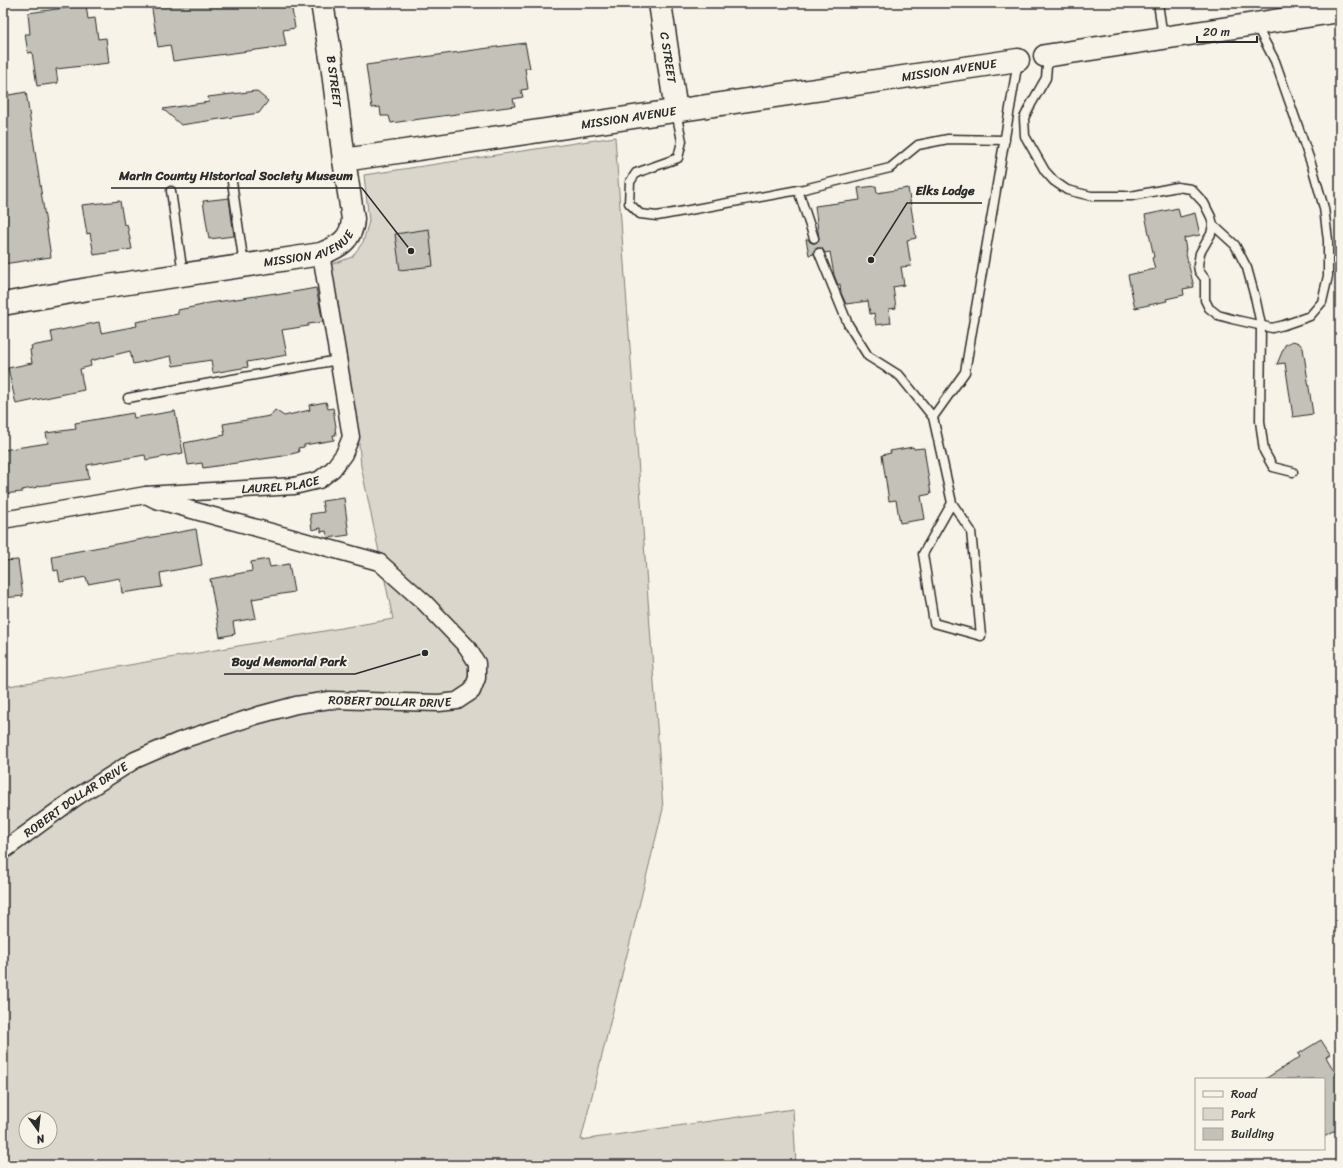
<svg xmlns="http://www.w3.org/2000/svg" width="1343" height="1168" viewBox="0 0 1343 1168" font-family="Sriracha,sans-serif">
<style>
.green{fill:#dad6cc;stroke:#82807c;fill-rule:evenodd}
.building{fill:#c4c1b9;stroke:#2b2b2b}
.lines{fill:none;stroke-linecap:round;stroke-linejoin:round}
.lane-casing{stroke:#2b2b2b;stroke-width:11}
.street-casing{stroke:#2b2b2b;stroke-width:19}
.secondary-casing{stroke:#2b2b2b;stroke-width:25}
.lane{stroke:#f7f3e8;stroke-width:8}
.street{stroke:#f7f3e8;stroke-width:16}
.secondary{stroke:#f7f3e8;stroke-width:22}
.labels{text-anchor:middle;dominant-baseline:central;stroke-width:4;stroke-linejoin:round;paint-order:stroke}
.street-label{font-size:12px;fill:#2b2b2b;stroke:#f7f3e8}
.leader{fill:none;stroke:#2b2b2b;stroke-width:1.5}
.callout-dot{fill:#2b2b2b;stroke:#f7f3e8;stroke-width:1.5}
.callout-label{font-size:13px;text-anchor:middle;font-weight:bold;fill:#2b2b2b;stroke:#f7f3e8;stroke-width:4;stroke-linejoin:round;paint-order:stroke}
</style>
<rect width="100%" height="100%" fill="#f7f3e8"/>
<filter id="ink" filterUnits="userSpaceOnUse"><feTurbulence type="fractalNoise" baseFrequency=".025" numOctaves="2"/><feDisplacementMap in="SourceGraphic" scale="8" xChannelSelector="R" yChannelSelector="G"/><feConvolveMatrix kernelMatrix="1 2 1 2 8 2 1 2 1" color-interpolation-filters="sRGB"/></filter>
<g filter="url(#ink)">
<path class="green" d="M 615,137 L 663,809 L 581,1140 L 793,1109 L 796,1165 L 3,1165 L 3,687 L 393,619 L 361,466 L 357,422 L 346,353 L 330,265 L 352,257 L 363,242 L 369,221 L 364,175 ZM 26,1118 L 50,1118 L 50,1142 L 26,1142 Z"/>
<g class="building">
<path d="M 151,3 L 291,3 L 295,28 L 283,30 L 286,46 L 173,61 L 170,45 L 158,47 Z"/>
<path d="M 86,5 L 88,19 L 95,18 L 98,39 L 106,38 L 109,63 L 56,69 L 58,83 L 37,86 L 32,52 L 28,53 L 25,34 L 30,34 L 28,13 Z"/>
<path d="M 525,43 L 530,68 L 525,68 L 528,89 L 521,90 L 523,97 L 513,99 L 515,106 L 391,123 L 389,116 L 381,116 L 380,107 L 372,108 L 366,65 Z"/>
<path d="M 256,91 L 268,101 L 259,113 L 181,125 L 163,109 L 209,102 L 208,97 Z"/>
<path d="M 26,92 L 51,257 L 3,264 L 3,96 Z"/>
<path d="M 876,186 L 877,193 L 908,188 L 916,238 L 907,240 L 911,266 L 901,267 L 904,285 L 893,287 L 896,308 L 889,309 L 891,323 L 876,325 L 874,313 L 870,314 L 868,301 L 846,304 L 841,293 L 840,284 L 838,285 L 834,275 L 830,252 L 825,253 L 822,248 L 817,248 L 814,250 L 814,254 L 809,255 L 806,239 L 808,239 L 810,242 L 813,243 L 818,242 L 819,239 L 815,206 L 860,200 L 858,188 Z"/>
<path d="M 229,198 L 234,236 L 209,239 L 203,201 Z"/>
<path d="M 120,201 L 124,225 L 127,224 L 132,249 L 94,255 L 90,233 L 87,234 L 82,205 Z"/>
<path d="M 1178,208 L 1180,217 L 1195,213 L 1200,235 L 1184,238 L 1186,250 L 1185,250 L 1194,287 L 1183,289 L 1184,295 L 1166,299 L 1167,301 L 1135,308 L 1128,275 L 1155,269 L 1152,258 L 1154,257 L 1145,215 Z"/>
<path d="M 429,229 L 433,266 L 400,270 L 395,234 Z"/>
<path d="M 316,288 L 323,322 L 308,324 L 308,326 L 282,330 L 287,355 L 247,362 L 248,367 L 213,373 L 211,360 L 173,366 L 171,356 L 133,364 L 130,351 L 90,361 L 91,366 L 80,369 L 84,390 L 16,404 L 8,368 L 32,363 L 30,350 L 32,349 L 31,346 L 53,342 L 51,332 L 99,322 L 101,333 L 137,326 L 136,322 L 178,314 L 178,310 L 203,305 L 203,304 L 276,293 L 276,295 Z"/>
<path d="M 1293,341 L 1299,343 L 1303,348 L 1313,414 L 1293,417 L 1285,363 L 1277,364 L 1285,345 Z"/>
<path d="M 326,402 L 328,409 L 333,408 L 336,427 L 335,428 L 336,435 L 333,435 L 334,440 L 304,445 L 304,447 L 298,448 L 299,452 L 283,456 L 203,468 L 202,463 L 188,465 L 184,443 L 225,435 L 223,424 L 270,416 L 275,410 L 284,416 L 310,410 L 309,405 Z"/>
<path d="M 175,411 L 183,453 L 146,460 L 145,455 L 87,465 L 89,479 L 38,486 L 38,487 L 22,490 L 22,492 L 3,494 L 3,450 L 48,443 L 46,433 L 76,429 L 75,423 L 133,413 L 134,418 Z"/>
<path d="M 913,447 L 914,449 L 924,448 L 931,494 L 921,496 L 925,519 L 900,523 L 896,500 L 889,501 L 882,455 L 891,453 L 890,451 Z"/>
<path d="M 344,498 L 349,535 L 328,538 L 326,531 L 321,532 L 321,528 L 312,530 L 310,514 L 324,512 L 322,501 Z"/>
<path d="M 196,529 L 202,565 L 160,573 L 162,587 L 122,593 L 120,578 L 88,584 L 86,577 L 60,582 L 58,570 L 54,571 L 52,556 Z"/>
<path d="M 268,559 L 270,567 L 289,564 L 294,592 L 252,599 L 256,618 L 233,622 L 235,634 L 220,637 L 210,579 L 252,571 L 251,562 Z"/>
<path d="M 18,560 L 23,596 L 3,598 L 3,561 Z"/>
<path d="M 1321,1040 L 1330,1054 L 1326,1057 L 1340,1081 L 1340,1128 L 1324,1137 L 1324,1079 L 1265,1079 L 1300,1057 L 1298,1054 Z"/>
</g>
<g class="lines">
<g class="lane-casing">
<g id="lane">
<path d="M 1158,3 L 1163,37"/>
<path d="M 1045,56 L 1047,66 L 1046,78 L 1030,106 L 1024,118 L 1025,136 L 1045,171 L 1054,181 L 1067,190 L 1091,196 L 1131,196 L 1177,187 L 1191,189 L 1204,203 L 1211,217 L 1213,225 L 1211,234 L 1200,253 L 1198,265 L 1199,271 L 1205,279 L 1205,300 L 1209,308 L 1218,315 L 1232,319 L 1272,328 L 1284,325 L 1310,316 L 1322,302 L 1328,276 L 1328,240 L 1324,208 L 1312,166 L 1275,61 L 1256,25"/>
<path d="M 676,112 L 682,141 L 678,158 L 636,173 L 630,182 L 629,203 L 640,214 L 657,216 L 804,189 L 890,168 L 918,145 L 948,139 L 1005,140"/>
<path d="M 232,182 L 244,265"/>
<path d="M 798,190 L 814,238"/>
<path d="M 171,191 L 183,274"/>
<path d="M 1213,225 L 1235,245 L 1247,268 L 1256,301 L 1261,325 L 1260,421 L 1264,451 L 1273,467 L 1293,472"/>
<path d="M 819,253 L 848,324 L 868,356 L 900,376 L 933,417"/>
<path d="M 128,398 L 338,360"/>
<path d="M 952,503 L 923,554 L 934,623 L 981,636 L 971,531 L 952,503 L 933,417 L 965,372 L 1018,61"/>
</g>
</g>
<g class="street-casing">
<g id="street">
<path id="s1" d="M 3,520 L 146,495 L 294,486 L 319,480 L 333,469 L 344,454 L 351,437 L 321,254"/>
<path id="s2" d="M 3,851 L 75,798 L 135,760 L 179,741 L 259,715 L 296,705 L 330,700 L 439,703 L 457,701 L 472,691 L 477,678 L 477,663 L 467,647 L 425,603 L 379,562 L 156,500 L 146,495"/>
</g>
</g>
<g class="secondary-casing">
<g id="secondary">
<path id="s3" d="M 322,3 L 332,64 L 344,160"/>
<path id="s4" d="M 660,3 L 676,111"/>
<path d="M 1045,56 L 1340,11"/>
<path id="s5" d="M 3,304 L 88,289 L 321,254 C 338,247 352,240 353,219 L 344,160 L 1018,60"/>
</g>
</g>
<use href="#lane" class="lane"/>
<use href="#street" class="street"/>
<use href="#secondary" class="secondary"/>
</g>
</g>
<g class="labels">
<g class="street-label">
<text stroke="none"><textPath href="#s4" startOffset="55">C STREET</textPath></text>
<text stroke="none"><textPath href="#s5" startOffset="1044">MISSION AVENUE</textPath></text>
<text stroke="none"><textPath href="#s3" startOffset="79">B STREET</textPath></text>
<text stroke="none"><textPath href="#s5" startOffset="720">MISSION AVENUE</textPath></text>
<text stroke="none"><textPath href="#s5" startOffset="312">MISSION AVENUE</textPath></text>
<text stroke="none"><textPath href="#s1" startOffset="280">LAUREL PLACE</textPath></text>
<text stroke="none"><textPath href="#s2" startOffset="425">ROBERT DOLLAR DRIVE</textPath></text>
<text stroke="none"><textPath href="#s2" startOffset="89">ROBERT DOLLAR DRIVE</textPath></text>
</g>
</g>
<path class="leader" d="M411 251L362 188H111M871 260L907 203H982M425 653L355 674H224"/>
<g class="callout-dot">
<circle cx="411" cy="251" r="4"/>
<circle cx="871" cy="260" r="4"/>
<circle cx="425" cy="653" r="4"/>
</g>
<g class="callout-label">
<text x="236" y="180">Marin County Historical Society Museum</text>
<text x="945" y="195">Elks Lodge</text>
<text x="289" y="666">Boyd Memorial Park</text>
</g>
<rect width="1343" height="1168" fill="none" stroke="#f7f3e8" stroke-width="16"/>
<rect x="8" y="8" width="1327" height="1152" fill="none" stroke="#2b2b2b" stroke-width="1.5" filter="url(#ink)"/>
<rect x="1195" y="1078" width="130" height="72" fill="#f7f3e8" stroke="#a5a39c"/>
<rect x="1203" y="1091" width="20" height="6" fill="#f7f3e8" stroke="#a5a39c"/>
<text x="1231" y="1098" font-size="12" fill="#2b2b2b">Road</text>
<rect x="1203" y="1108" width="20" height="12" fill="#dad6cc" stroke="#a5a39c"/>
<text x="1231" y="1118" font-size="12" fill="#2b2b2b">Park</text>
<rect x="1203" y="1128" width="20" height="12" fill="#c4c1b9" stroke="#a5a39c"/>
<text x="1231" y="1138" font-size="12" fill="#2b2b2b">Building</text>
<g transform="translate(38 1130) rotate(165)"><circle r="19" fill="#f7f3e8" stroke="#a5a39c"/>
<path d="M0-3L7 15L0 10L-7 15Z" fill="#2b2b2b"/>
<text y="-6" font-size="11" font-weight="bold" text-anchor="middle" fill="#2b2b2b">N</text>
</g>
<path d="M1197 36v6h60v-6" fill="none" stroke="#2b2b2b" stroke-width="2"/>
<text x="1203" y="36" font-size="12" fill="#2b2b2b" stroke="#f7f3e8" stroke-width="3" paint-order="stroke">20 m</text>
</svg>
